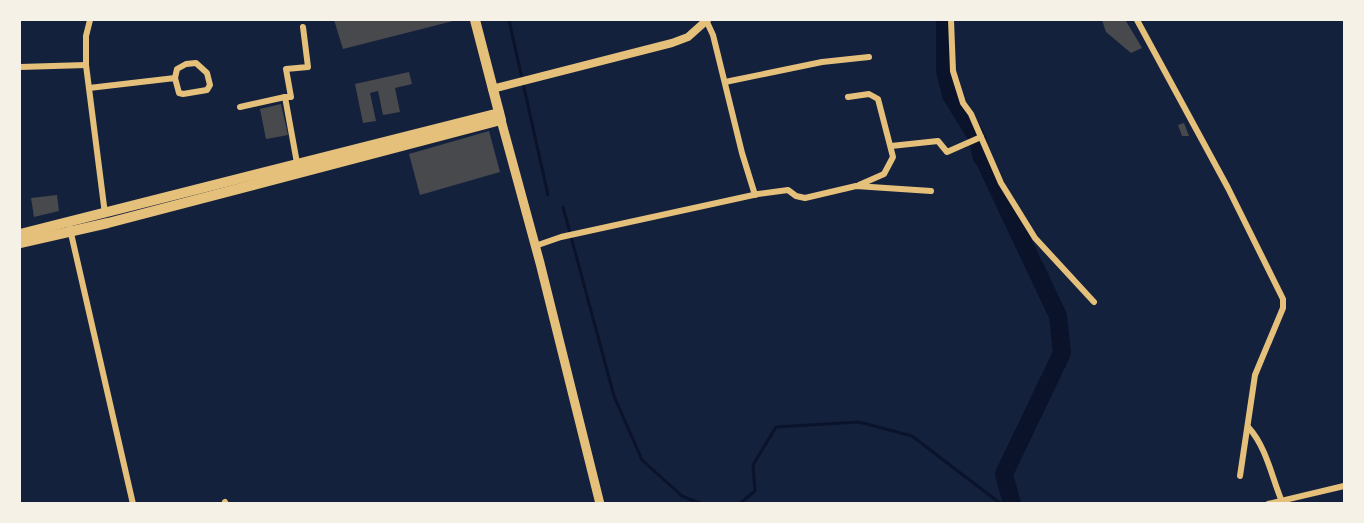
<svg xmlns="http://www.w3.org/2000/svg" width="1364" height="523" viewBox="0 0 1364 523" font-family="'Sofia Sans Condensed',sans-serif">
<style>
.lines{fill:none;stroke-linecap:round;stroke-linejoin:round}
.stream{stroke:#0b132b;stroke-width:3}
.river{stroke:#0b132b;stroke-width:18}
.building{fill:#48494c}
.minor{stroke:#e5c07b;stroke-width:6}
.tertiary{stroke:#e5c07b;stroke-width:8}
.secondary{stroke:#e5c07b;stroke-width:9}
.primary{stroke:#e5c07b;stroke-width:10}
</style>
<rect width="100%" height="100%" fill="#14213d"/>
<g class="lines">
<g class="stream">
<path d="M 509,20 L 548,195"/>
<path d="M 563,207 L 614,396 L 642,460 L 682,496 L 702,504"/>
<path d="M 739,504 L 755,491 L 753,465 L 776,427 L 859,422 L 912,436 L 1001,504"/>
</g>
<g class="river">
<path d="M 945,20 L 945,71 L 951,95 L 975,134"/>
<path d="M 978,141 L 982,158"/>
<path d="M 987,166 L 1058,316 L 1062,353 L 1004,474 L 1012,504"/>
</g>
</g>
<g class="building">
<path d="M 334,20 L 457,20 L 343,49 Z"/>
<path d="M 1102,20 L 1126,21 L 1142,48 L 1131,53 L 1106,32 Z"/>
<path d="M 409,72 L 412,84 L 395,88 L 400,112 L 383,115 L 378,91 L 370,93 L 376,121 L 363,123 L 355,84 Z"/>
<path d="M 281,104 L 288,135 L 266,139 L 260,109 Z"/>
<path d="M 1184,123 L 1189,136 L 1182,136 L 1178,125 Z"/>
<path d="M 489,131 L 500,172 L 420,195 L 409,154 Z"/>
<path d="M 57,195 L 59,211 L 34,217 L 31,198 Z"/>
</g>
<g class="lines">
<g class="minor">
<path d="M 90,20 L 86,36 L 86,65 L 105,214"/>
<path d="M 706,20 L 713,35 L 742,153 L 755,195"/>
<path d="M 951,20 L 953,71 L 963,103 L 971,114 L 1001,183 L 1035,238 L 1094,302"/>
<path d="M 1137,20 L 1228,188 L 1283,299 L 1283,308 L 1255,375 L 1240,476"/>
<path d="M 20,67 L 86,65"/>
<path d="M 725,82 L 822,62 L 869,57"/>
<path d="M 89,88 L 175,78 L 177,69 L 186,64 L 196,63 L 207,73 L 210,85 L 207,90 L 183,94 L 179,93 L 175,78"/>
<path d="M 848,97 L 869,94 L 878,99 L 893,157 L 884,174 L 859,185"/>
<path d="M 240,107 L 285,97"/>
<path d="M 891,146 L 938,141 L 947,152 L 981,137"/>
<path d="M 297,163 L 285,97 L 291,97 L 286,69 L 308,67 L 303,27"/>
<path d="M 70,229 L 133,504"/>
<path d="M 535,246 L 561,237 L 758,194 L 788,190 L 796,196 L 805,198 L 856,186 L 931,191"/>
<path d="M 1249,428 C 1267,448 1272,479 1283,504"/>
<path d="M 225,502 L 226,504"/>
<path d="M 1268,504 L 1344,486"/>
</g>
<path class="tertiary" d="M 492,89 L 672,43 L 688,37 L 707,20"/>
<path class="secondary" d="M 501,120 L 540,263 L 600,504"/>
<g class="primary">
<path d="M 20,234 L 499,113"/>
<path d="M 20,243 L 108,223 L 501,120 L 475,20"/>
</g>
</g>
<rect width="1364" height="523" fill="none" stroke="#f6f1e7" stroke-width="42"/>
</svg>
